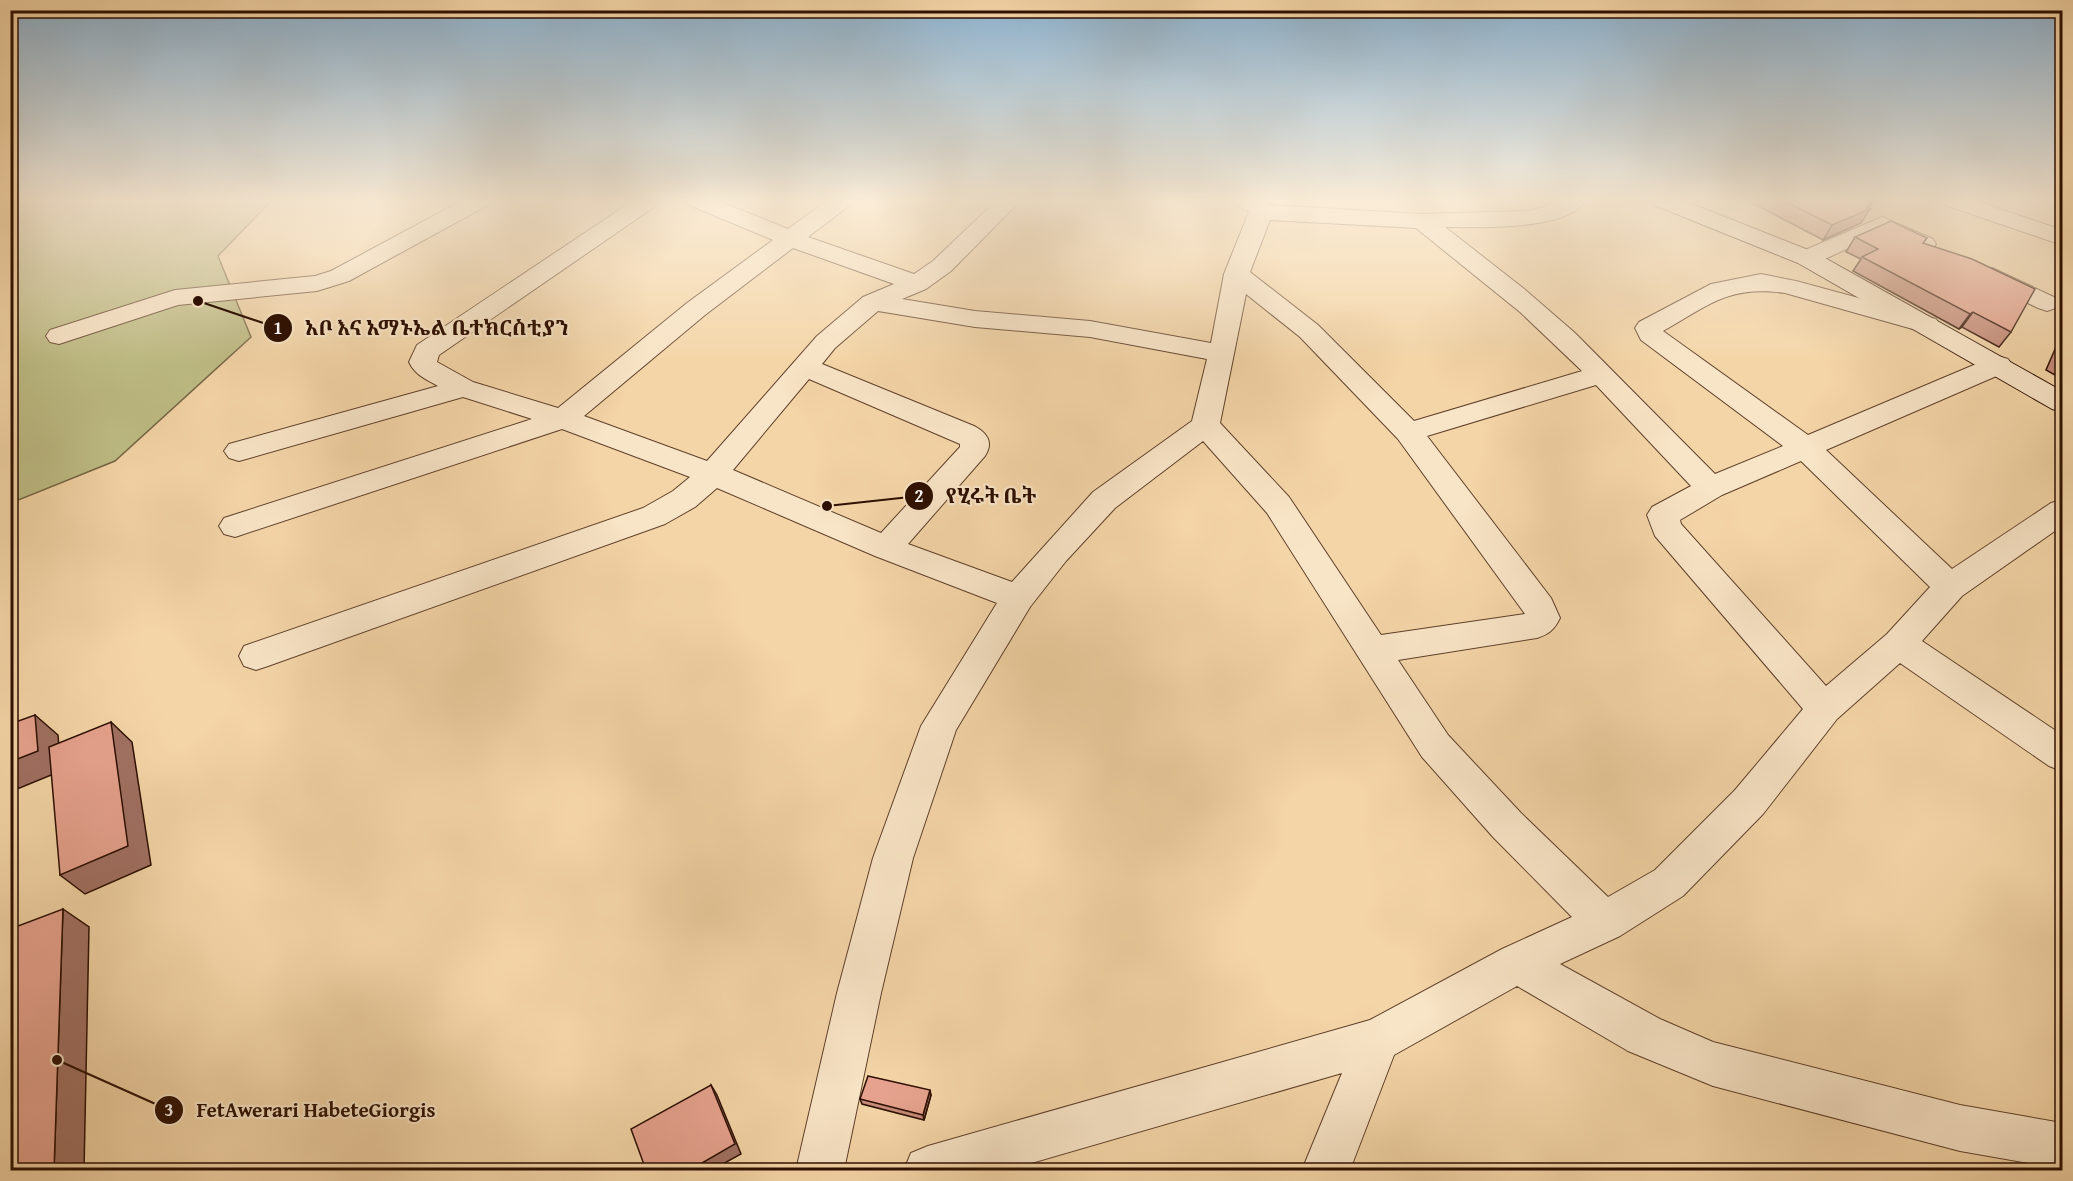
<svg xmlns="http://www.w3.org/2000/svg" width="2073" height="1181" viewBox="0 0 2073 1181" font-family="'Gentium Book Plus','Noto Serif Ethiopic',serif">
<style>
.green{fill:#bebd85;stroke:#766643;stroke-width:1.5}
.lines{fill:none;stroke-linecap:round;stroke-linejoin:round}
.minor-casing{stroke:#5f402a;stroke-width:2}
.secondary-casing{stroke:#2d0f01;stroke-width:2}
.minor{fill:#f8e4c6;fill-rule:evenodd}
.secondary{fill:#f8e4c6;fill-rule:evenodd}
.wall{fill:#c68b7a;stroke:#2d0f01;stroke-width:1.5}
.shaded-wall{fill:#a17163;stroke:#2d0f01;stroke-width:1.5}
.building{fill:#e6a28e;stroke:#2d0f01;stroke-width:1.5}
.leader{fill:none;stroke:#2d0f01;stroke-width:2}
.callout-dot{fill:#2d0f01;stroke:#f8e4c6;stroke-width:2}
.mark-label{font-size:18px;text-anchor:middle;font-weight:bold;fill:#fff}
.callout-label{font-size:21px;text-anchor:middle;font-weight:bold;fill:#2d0f01;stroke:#f8e4c6;stroke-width:4.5;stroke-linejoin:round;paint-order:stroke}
</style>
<rect width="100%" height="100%" fill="#f4d5a7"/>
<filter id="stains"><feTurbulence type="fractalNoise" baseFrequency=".00333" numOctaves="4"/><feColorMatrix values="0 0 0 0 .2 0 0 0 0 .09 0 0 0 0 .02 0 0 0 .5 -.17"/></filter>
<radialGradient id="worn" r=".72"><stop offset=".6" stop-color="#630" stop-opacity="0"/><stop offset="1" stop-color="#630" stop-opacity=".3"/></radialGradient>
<path class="green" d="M 11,200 L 272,200 L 218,256 L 251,337 L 115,461 L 11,503 Z"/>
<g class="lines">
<g class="minor-casing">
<g id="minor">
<path d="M 463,200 L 492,200 L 488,205 L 349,281 L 317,291 L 178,305 L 59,344 L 50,342 L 46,336 L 50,330 L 175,290 L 315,276 L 331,271 Z"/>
<path d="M 634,200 L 661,200 L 657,205 L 439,355 L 437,362 L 473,382 L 558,408 L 687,303 L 773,240 L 689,205 L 686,200 L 716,200 L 788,229 L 828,200 L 853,200 L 850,205 L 808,237 L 914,274 L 933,261 L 997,200 L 1021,200 L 951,271 L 926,289 L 902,299 L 975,311 L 1090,321 L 1211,343 L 1224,274 L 1249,212 L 1237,205 L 1234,200 L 1264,200 L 1269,205 L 1422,214 L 1527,211 L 1545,207 L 1559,200 L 1586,200 C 1569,231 1478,227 1445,227 L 1523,288 L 1575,333 L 1715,474 L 1783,446 L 1641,340 L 1635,328 L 1639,322 L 1711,284 L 1761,274 L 1796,281 L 1936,319 L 1940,325 L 1936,331 L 1927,333 L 1785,293 C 1729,285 1709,305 1663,331 L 1808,435 L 1988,359 L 1998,356 L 2008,359 L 2012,365 L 2008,371 L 1826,450 L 1952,569 L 2051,503 L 2062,500 L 2062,526 L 1962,596 L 1922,641 L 2062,735 L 2062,771 L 2049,766 L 1900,663 L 1837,719 L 1763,814 L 1683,896 L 1620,936 L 1560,964 L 1660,1019 L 1713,1042 L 1960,1105 L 2062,1123 L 2062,1169 L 1960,1151 L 1713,1086 L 1628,1051 L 1517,986 L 1394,1055 L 1350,1170 L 1302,1170 L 1342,1073 L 1007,1170 L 904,1170 L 911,1153 L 928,1146 L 1370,1020 L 1502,949 L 1572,917 L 1493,837 L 1422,757 L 1267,513 L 1203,441 L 1115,508 L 1066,561 L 1030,607 L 956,730 L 913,858 L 881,993 L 844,1170 L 796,1170 L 837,993 L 873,858 L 921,726 L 997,603 L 875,556 L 717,488 L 695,507 L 665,524 L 268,666 L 256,670 L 244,666 L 239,656 L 244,646 L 643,508 L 673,491 L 690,477 L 562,429 L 235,537 L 224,534 L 219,526 L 224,518 L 532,419 L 463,397 L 239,461 L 229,458 L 224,451 L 229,444 L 438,386 C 426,379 415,375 409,362 L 417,345 ZM 1270,220 L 1416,228 L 1520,312 L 1582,371 L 1414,421 L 1318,325 L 1250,272 ZM 793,248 L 894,284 L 863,297 L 817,336 L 707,461 L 584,416 L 705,315 ZM 1246,294 L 1300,337 L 1398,439 L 1525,614 L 1381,635 L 1289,497 L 1220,423 ZM 878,311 L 975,327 L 1090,337 L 1207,359 L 1192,421 L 1093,492 L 1012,582 L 908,544 L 985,456 C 994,442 987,433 974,426 L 822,364 L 835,348 ZM 809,379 L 960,444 L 960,447 L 881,533 L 733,470 ZM 1596,385 L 1691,486 L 1652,507 L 1647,515 L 1655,536 L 1803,709 L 1735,790 L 1655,870 L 1608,897 L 1521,813 L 1448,735 L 1398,660 L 1537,638 C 1549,634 1554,630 1560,618 L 1551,598 L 1427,436 ZM 1801,461 L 1930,587 L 1887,634 L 1826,686 L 1681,524 L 1680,520 L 1722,495 Z"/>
<path d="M 1941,200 L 1974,200 L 2062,230 L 2062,245 L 1945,205 Z"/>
<path d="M 1882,217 L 1933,239 L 1936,244 L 1933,249 L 1924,251 L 1915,249 L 1882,233 L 1816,263 L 1807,265 L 1798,263 L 1795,258 L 1798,253 Z"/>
<path d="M 1992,268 L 2056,298 L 2060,303 L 2056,308 L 2047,311 L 2038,308 L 1983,281 L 1979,276 L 1983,271 Z"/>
</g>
</g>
<g class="secondary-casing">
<path id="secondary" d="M 1650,200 L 1682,200 L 1816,253 L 2062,391 L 2062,412 L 2052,409 L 1798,263 L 1654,205 Z"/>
</g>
<use href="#minor" class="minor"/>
<use href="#secondary" class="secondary"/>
</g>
<g class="wall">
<path d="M 1747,200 L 1874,200 L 1868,209 L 1870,209 L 1861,223 L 1823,240 Z"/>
<path d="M 1855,237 L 1927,238 L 1923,243 L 2011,332 L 1999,347 L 1962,327 L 1959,329 L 1853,271 L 1861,259 L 1846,252 Z"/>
<path d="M 2062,333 L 2062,379 L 2046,370 Z"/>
<path d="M 931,1095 L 924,1120 L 862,1104 L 860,1099 Z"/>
</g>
<g class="shaded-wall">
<path d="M 1873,200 L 1874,200 L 1867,210 L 1870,209 L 1861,223 L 1823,240 L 1832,225 Z"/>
<path d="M 1973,312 L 1962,327 L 1959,329 L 1970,314 Z"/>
<path d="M 35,715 L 58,735 L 61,771 L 10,792 L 10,762 Z"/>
<path d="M 111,722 L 132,742 L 151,865 L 85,894 L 60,875 Z"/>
<path d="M 63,909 L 89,927 L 84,1170 L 54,1170 Z"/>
<path d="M 711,1085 L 717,1095 L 741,1154 L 712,1170 L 690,1170 Z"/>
<path d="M 930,1090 L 931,1095 L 924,1120 L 923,1115 Z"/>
</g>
<g class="building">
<path d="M 1782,200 L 1873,200 L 1867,208 L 1870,209 L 1832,225 Z"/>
<path d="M 1891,221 L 1927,238 L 1923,243 L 1972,259 L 2035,289 L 2011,332 L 1973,312 L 1970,314 L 1862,257 L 1878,249 L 1855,237 Z"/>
<path d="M 2062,345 L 2062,358 L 2058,355 Z"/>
<path d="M 35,715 L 38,751 L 10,762 L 10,724 Z"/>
<path d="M 111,722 L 128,846 L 60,875 L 49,747 Z"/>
<path d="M 63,909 L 54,1170 L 10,1170 L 10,929 Z"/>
<path d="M 868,1076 L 930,1090 L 923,1115 L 860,1099 Z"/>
<path d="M 711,1085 L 735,1144 L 690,1170 L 646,1170 L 631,1129 Z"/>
</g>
<linearGradient id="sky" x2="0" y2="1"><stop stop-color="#8cb4d3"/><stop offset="0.55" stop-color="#faecd7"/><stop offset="1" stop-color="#faecd7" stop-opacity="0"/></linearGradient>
<rect width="2073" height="365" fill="url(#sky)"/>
<path class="leader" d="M198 301L278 328M827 506L919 496M57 1060L169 1110"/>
<g class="callout-dot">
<circle cx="198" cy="301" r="6"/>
<circle cx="827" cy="506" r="6"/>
<circle cx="57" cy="1060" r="6"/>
<circle cx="278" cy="328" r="15"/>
<circle cx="919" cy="496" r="15"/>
<circle cx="169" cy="1110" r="15"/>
</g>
<g class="mark-label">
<text x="278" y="334">1</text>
<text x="919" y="502">2</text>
<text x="169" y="1116">3</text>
</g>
<g class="callout-label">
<text x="437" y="335">አቦ እና አማኑኤል ቤተክርስቲያን</text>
<text x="991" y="503">የሂሩት ቤት</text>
<text x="316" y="1117">FetAwerari HabeteGiorgis</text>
</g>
<rect width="2073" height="1181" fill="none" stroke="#f4d5a7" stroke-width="36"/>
<rect x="12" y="12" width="2049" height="1157" fill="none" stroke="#2d0f01" stroke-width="3"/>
<rect x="18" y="18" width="2037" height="1145" fill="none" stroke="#2d0f01" stroke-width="1.5"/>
<rect width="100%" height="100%" filter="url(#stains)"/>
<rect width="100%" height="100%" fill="url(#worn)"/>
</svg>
